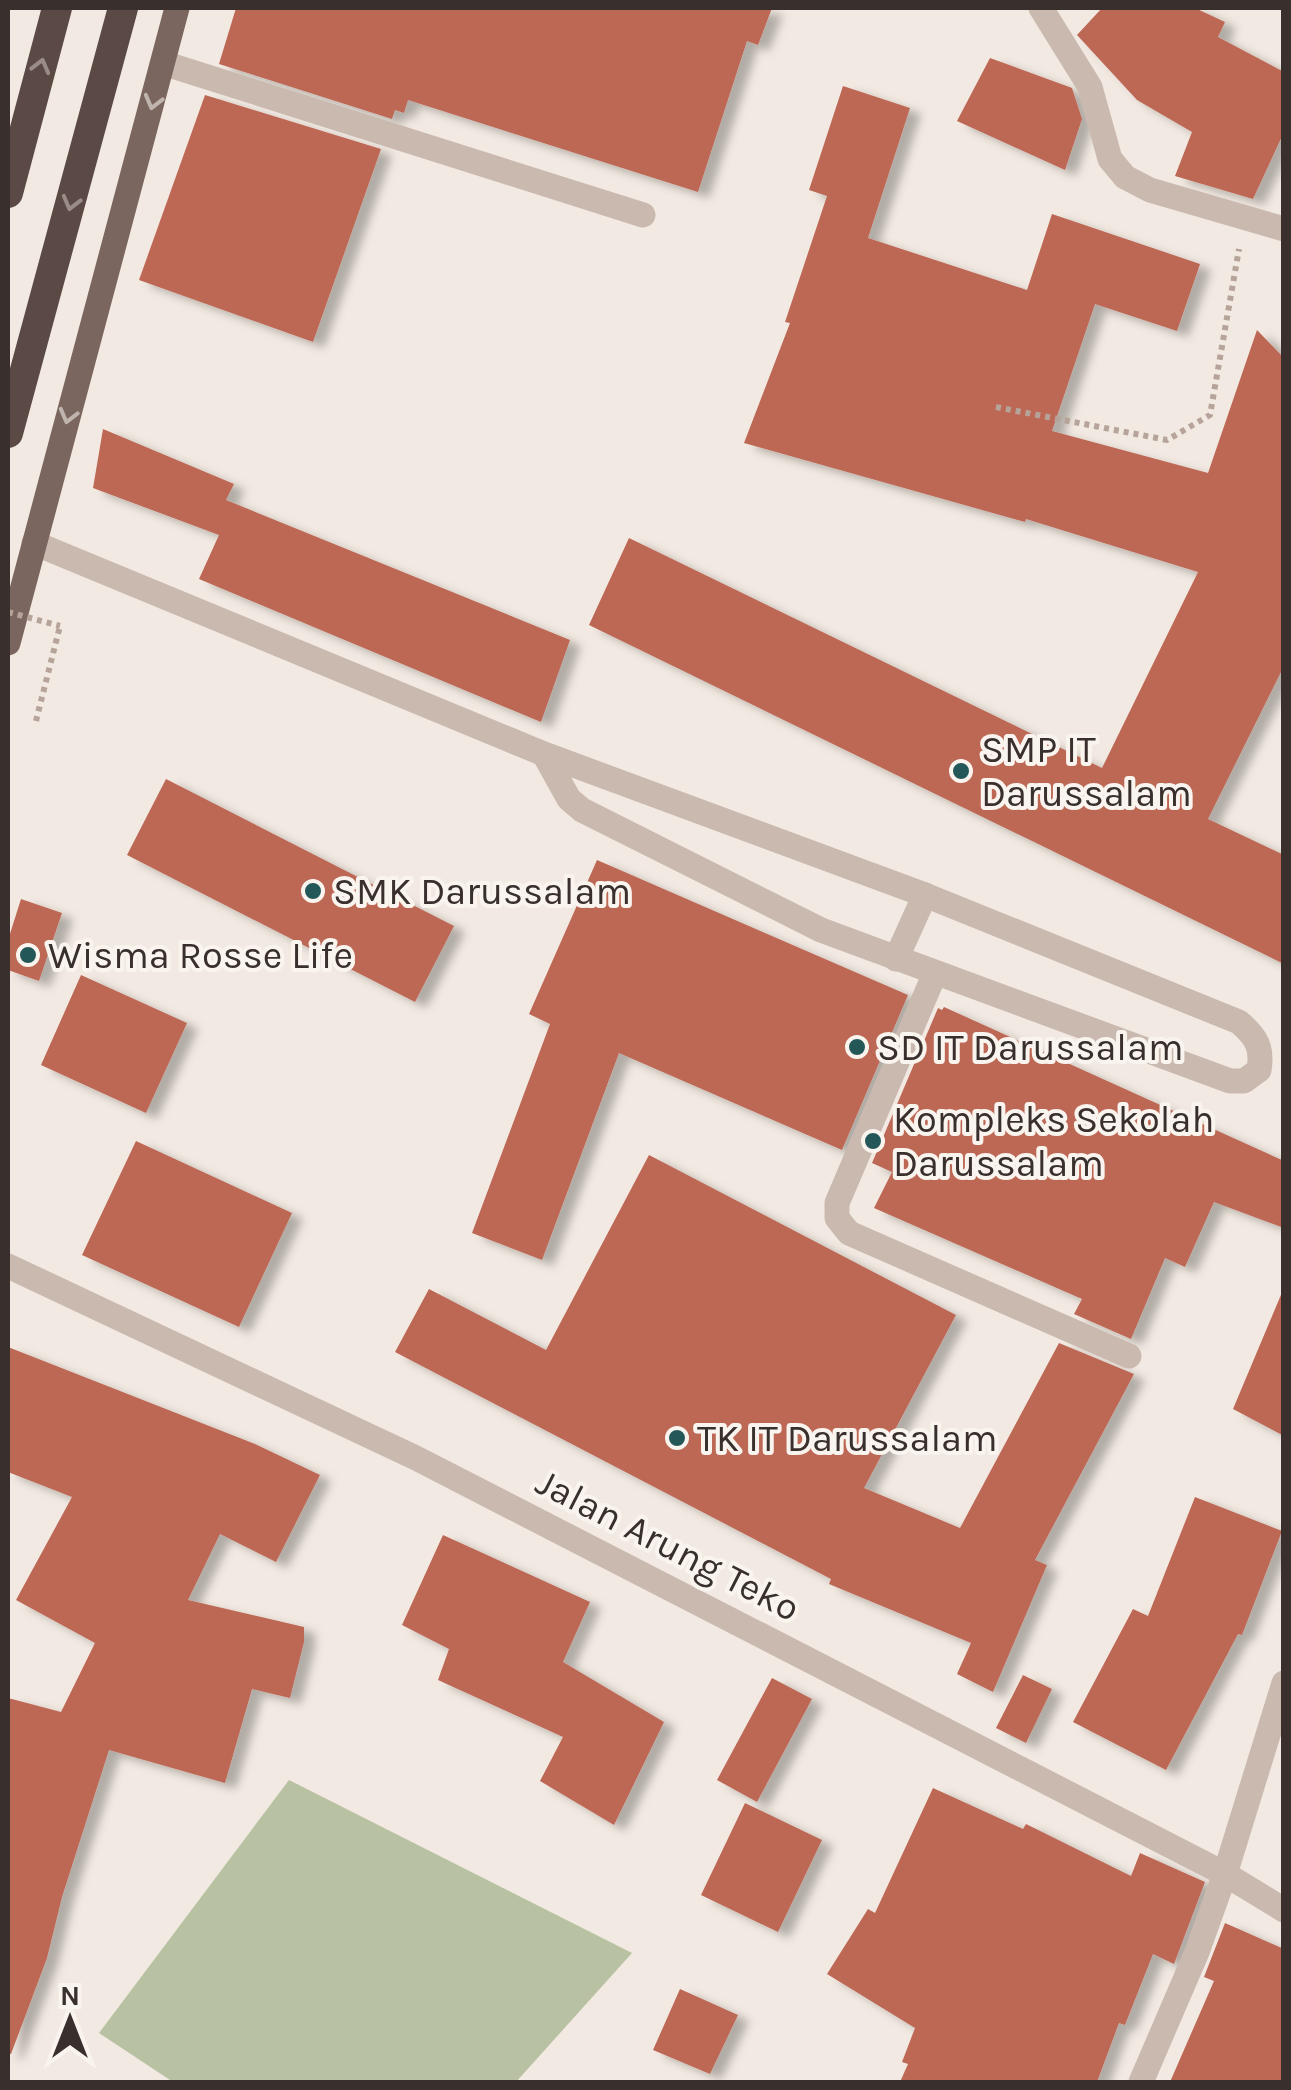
<svg xmlns="http://www.w3.org/2000/svg" width="1291" height="2090" viewBox="0 0 1291 2090" font-family="Karla,sans-serif">
<style>
.green{fill:#b9c1a3}
.building{fill:#bd6755;filter:url(#shadow)}
.lines{fill:none;stroke-linecap:round;stroke-linejoin:round}
.path{stroke:#b6a399;stroke-width:6;stroke-dasharray:5 5;stroke-linecap:butt}
.minor{stroke:#cab9af;stroke-width:25}
.major{stroke:#7a665f;stroke-width:25}
.highway{stroke:#5a4944;stroke-width:30}
.path-bridge{stroke:#b6a399;stroke-width:6;stroke-dasharray:5 5;stroke-linecap:butt}
.oneway{stroke:#9a8d88}
.oneway2{stroke:#c0b4ae}
.poi-dot{fill:#245858;stroke:#faf4ef;stroke-width:4}
.labels{text-anchor:middle;dominant-baseline:central;stroke-width:8;stroke-linejoin:round;paint-order:stroke}
.poi-label{font-size:38px;fill:#392f2c;stroke:#faf4ef;text-anchor:start}
.street-label{font-size:38px;fill:#392f2c;stroke:#faf4ef}
</style>
<defs>
<filter id="shadow"><feDropShadow dx="11" dy="6" stdDeviation="5" flood-color="#0004"/></filter>
</defs>
<rect width="100%" height="100%" fill="#f2eae2"/>
<path class="green" d="M 289,1780 L 632,1953 L 516,2082 L 173,2082 L 99,2033 Z"/>
<g class="building">
<path d="M 236,8 L 772,8 L 758,45 L 747,41 L 698,192 L 408,100 L 404,113 L 395,110 L 392,119 L 219,64 Z"/>
<path d="M 1102,8 L 1195,8 L 1225,22 L 1218,37 L 1284,72 L 1284,132 L 1253,199 L 1175,176 L 1192,132 L 1137,100 L 1077,35 Z"/>
<path d="M 990,58 L 1072,88 L 1082,119 L 1065,170 L 957,121 Z"/>
<path d="M 843,86 L 910,108 L 868,238 L 1027,290 L 1052,214 L 1200,264 L 1177,331 L 1095,304 L 1052,431 L 1208,473 L 1257,330 L 1284,358 L 1284,666 L 1208,819 L 1284,855 L 1284,964 L 589,625 L 629,538 L 1102,768 L 1198,572 L 1026,519 L 1025,522 L 744,443 L 790,323 L 785,322 L 827,196 L 809,190 Z"/>
<path d="M 205,95 L 381,149 L 313,342 L 139,280 Z"/>
<path d="M 103,429 L 234,484 L 226,500 L 570,640 L 541,722 L 199,579 L 219,535 L 93,488 Z"/>
<path d="M 166,779 L 454,926 L 415,1002 L 127,855 Z"/>
<path d="M 597,860 L 908,995 L 842,1150 L 619,1053 L 542,1260 L 472,1233 L 550,1024 L 529,1014 Z"/>
<path d="M 21,899 L 62,913 L 39,981 L 8,970 L 8,940 Z"/>
<path d="M 81,975 L 187,1023 L 146,1113 L 41,1065 Z"/>
<path d="M 944,1007 L 1284,1161 L 1284,1228 L 1214,1202 L 1185,1267 L 1165,1258 L 1131,1339 L 1074,1314 L 1082,1299 L 874,1208 L 892,1172 L 872,1163 L 938,1008 L 942,1010 Z"/>
<path d="M 136,1141 L 292,1213 L 239,1327 L 82,1255 Z"/>
<path d="M 649,1155 L 956,1315 L 864,1488 L 960,1528 L 1059,1343 L 1134,1374 L 1035,1560 L 1047,1565 L 993,1692 L 957,1674 L 971,1643 L 829,1584 L 831,1579 L 395,1352 L 429,1289 L 546,1350 Z"/>
<path d="M 1283,1290 L 1284,1290 L 1284,1436 L 1233,1409 Z"/>
<path d="M 8,1347 L 255,1444 L 320,1475 L 276,1562 L 220,1534 L 188,1600 L 304,1627 L 304,1642 L 290,1698 L 252,1689 L 225,1783 L 109,1750 L 62,1897 L 47,1958 L 11,2054 L 8,2054 L 8,1698 L 61,1712 L 95,1643 L 16,1600 L 72,1497 L 8,1472 Z"/>
<path d="M 1195,1497 L 1282,1531 L 1242,1635 L 1238,1634 L 1166,1770 L 1073,1722 L 1133,1609 L 1148,1616 Z"/>
<path d="M 443,1535 L 590,1602 L 563,1662 L 664,1722 L 614,1825 L 540,1781 L 563,1737 L 438,1680 L 449,1649 L 402,1625 Z"/>
<path d="M 1023,1675 L 1052,1689 L 1026,1743 L 996,1728 Z"/>
<path d="M 772,1678 L 812,1699 L 757,1802 L 717,1780 Z"/>
<path d="M 933,1788 L 1023,1829 L 1026,1824 L 1131,1876 L 1140,1853 L 1205,1882 L 1174,1964 L 1153,1954 L 1125,2025 L 1119,2023 L 1097,2082 L 900,2082 L 908,2064 L 902,2062 L 915,2028 L 827,1974 L 868,1909 L 875,1913 Z"/>
<path d="M 745,1803 L 822,1840 L 778,1932 L 701,1895 Z"/>
<path d="M 1225,1923 L 1284,1949 L 1284,2082 L 1170,2082 L 1214,1981 L 1204,1977 Z"/>
<path d="M 680,1989 L 738,2015 L 710,2074 L 653,2050 Z"/>
</g>
<g class="lines">
<g class="path">
<path d="M 996,407 L 1167,440 L 1210,415 L 1239,249"/>
<path d="M 36,721 L 60,626"/>
</g>
<g class="minor">
<path d="M 1041,8 L 1090,87 L 1110,159 L 1125,177 L 1150,190 L 1284,229"/>
<path d="M 163,63 L 643,215"/>
<path d="M 34,543 L 544,754 L 925,895 L 1239,1022 C 1256,1037 1263,1047 1259,1070 L 1244,1081 L 1230,1081 L 821,930 L 582,810 L 569,799 L 544,754"/>
<path d="M 896,959 L 925,895"/>
<path d="M 935,973 L 837,1203 L 837,1218 L 849,1233 L 1129,1356"/>
<path d="M 8,1266 L 416,1458 L 1225,1874 L 1284,1910"/>
<path d="M 1141,2082 L 1197,1952 L 1225,1874 L 1284,1683"/>
</g>
<path class="major" d="M 8,643 L 177,8"/>
<g class="highway">
<path d="M 8,193 L 57,8"/>
<path d="M 8,433 L 123,8"/>
</g>
<path class="path-bridge" d="M 8,612 L 60,626"/>
</g>
<defs><path id="oneway-chevron" d="M-2-3.5L2.5 0L-2 3.5" fill="none" stroke-width="1.6" stroke-linecap="round" stroke-linejoin="round" transform="scale(2.5)"/></defs>
<g class="oneway">
<use href="#oneway-chevron" transform="translate(41 66) rotate(-75)"/>
<use href="#oneway-chevron" transform="translate(71 203) rotate(105)"/>
</g>
<g class="oneway2">
<use href="#oneway-chevron" transform="translate(153 102) rotate(105)"/>
<use href="#oneway-chevron" transform="translate(68 416) rotate(105)"/>
</g>
<g class="poi-dot">
<circle cx="961" cy="771" r="10"/>
<circle cx="313" cy="891" r="10"/>
<circle cx="28" cy="955" r="10"/>
<circle cx="857" cy="1047" r="10"/>
<circle cx="873" cy="1141" r="10"/>
<circle cx="677" cy="1438" r="10"/>
</g>
<g class="labels">
<g class="poi-label">
<text x="981" y="749">SMP IT<tspan x="981" dy="44">Darussalam</tspan></text>
<text x="333" y="891">SMK Darussalam</text>
<text x="48" y="955">Wisma Rosse Life</text>
<text x="877" y="1047">SD IT Darussalam</text>
<text x="893" y="1119">Kompleks Sekolah<tspan x="893" dy="44">Darussalam</tspan></text>
<text x="697" y="1438">TK IT Darussalam</text>
</g>
<g class="street-label">
<text transform="translate(668 1545) rotate(27)">Jalan Arung Teko</text>
</g>
</g>
<rect width="1291" height="2090" fill="none" stroke="#392f2c" stroke-width="20"/>
<g transform="translate(70 2020)" stroke="#faf4ef" stroke-width="8" paint-order="stroke">
<path d="M0-8L18 38L0 25L-18 38Z" fill="#392f2c"/>
<text y="-15" font-size="28" font-weight="bold" text-anchor="middle" fill="#392f2c">N</text>
</g>
</svg>
